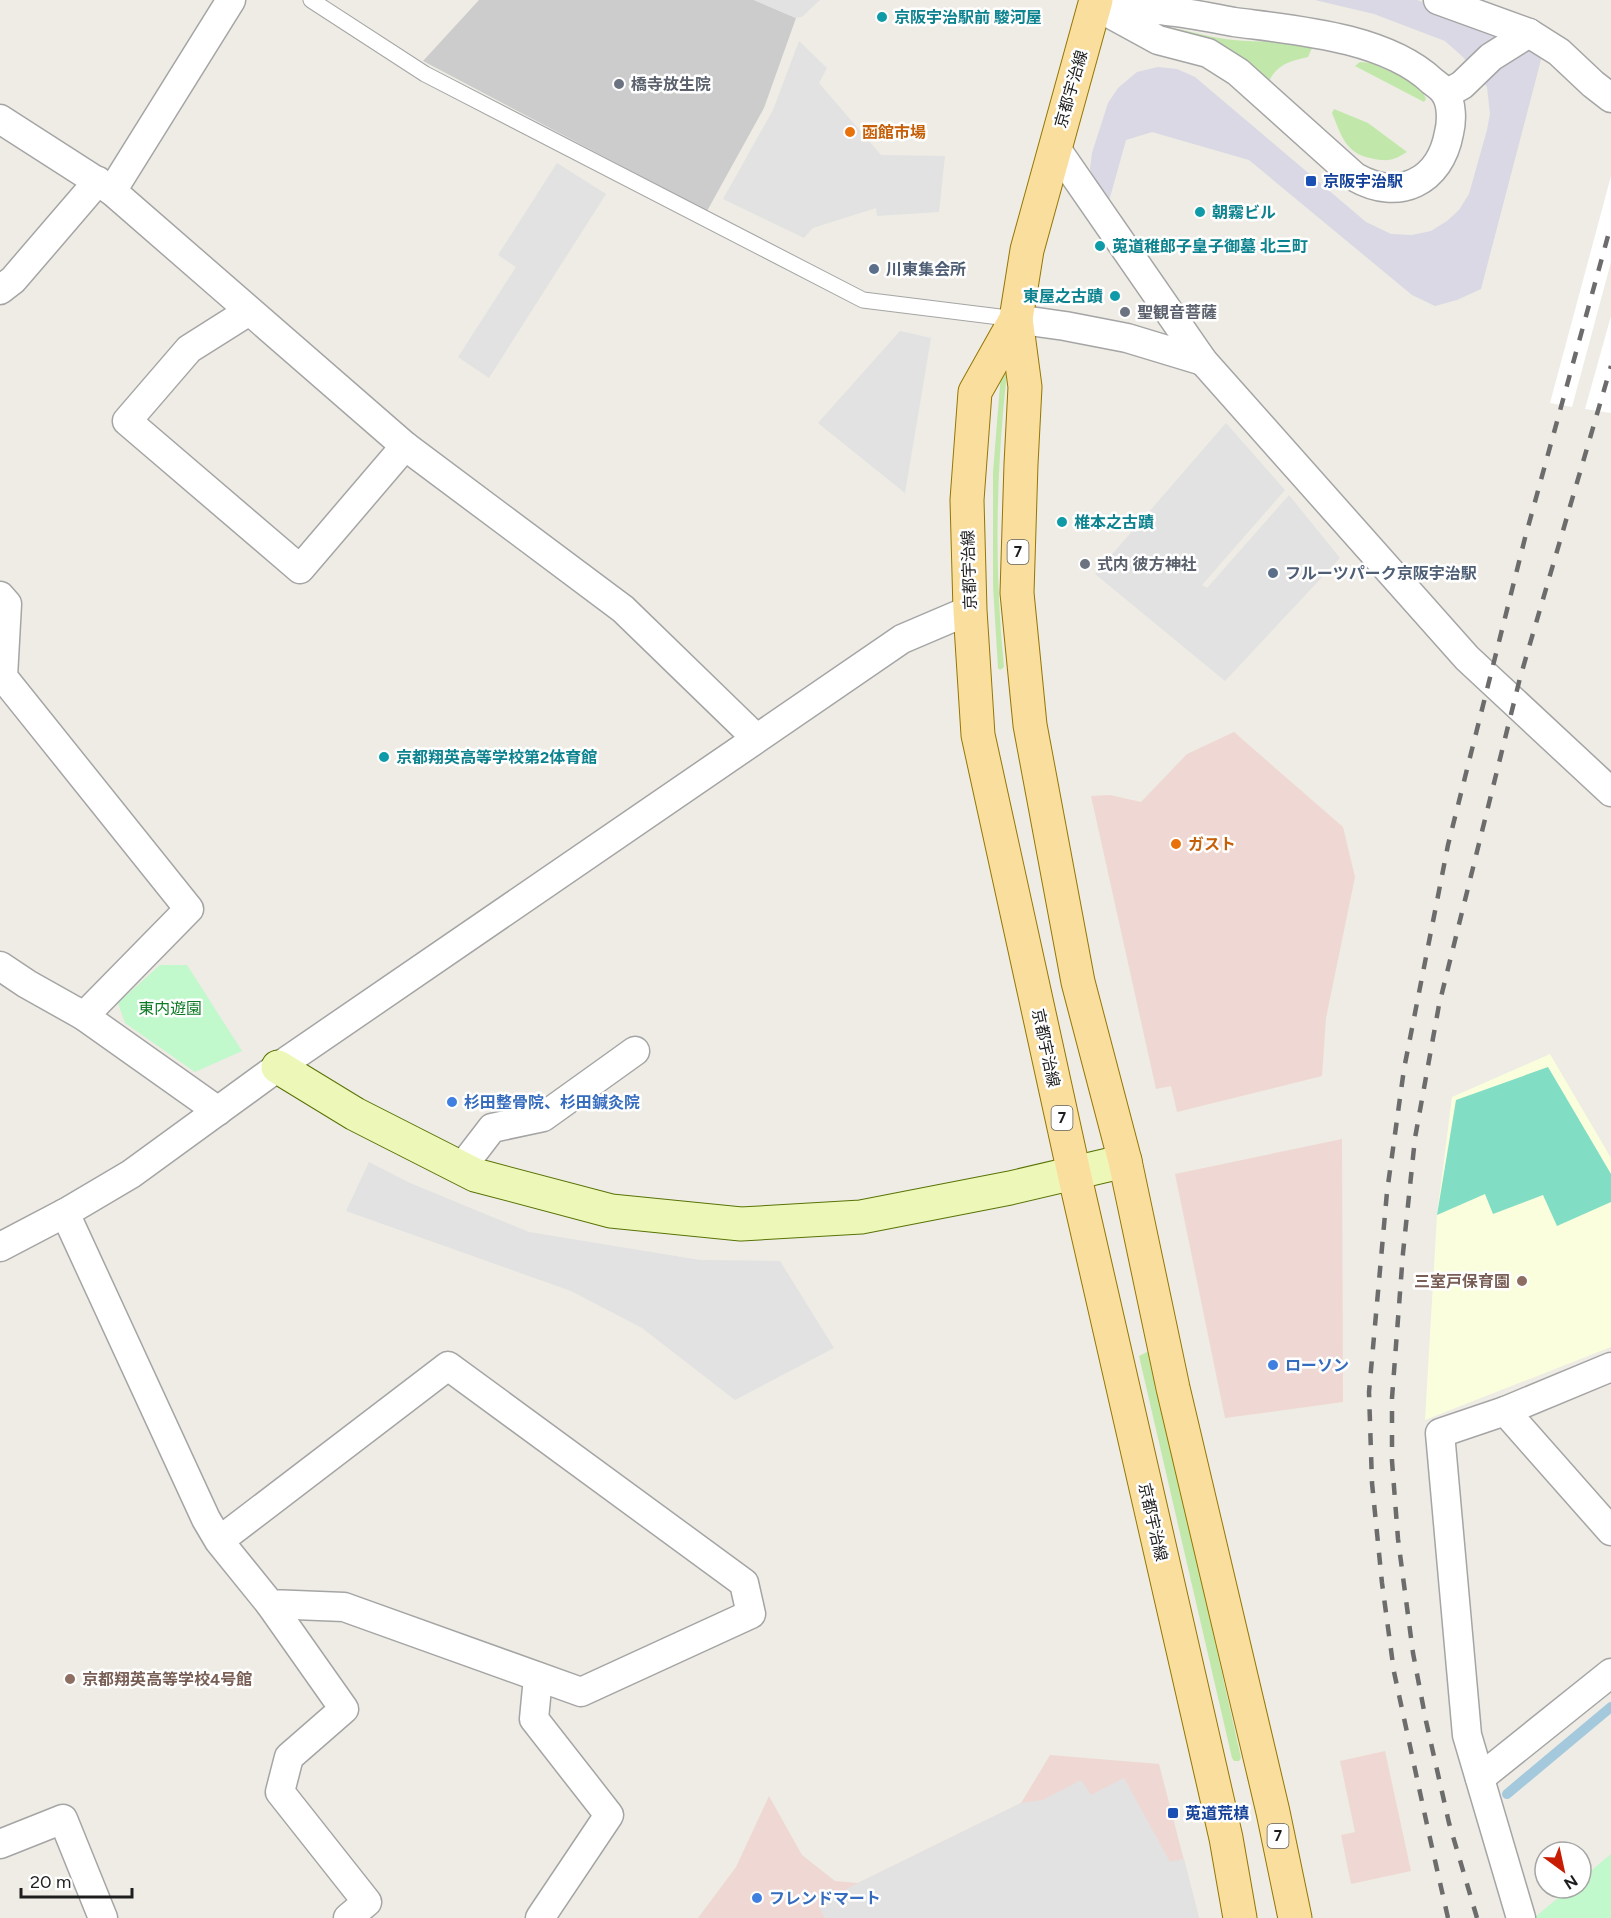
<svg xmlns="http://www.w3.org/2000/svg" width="1611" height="1918" viewBox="0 0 1611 1918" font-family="Figtree,'Noto Sans JP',sans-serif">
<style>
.commercial{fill:#efd8d3}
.education{fill:#fafedd}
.religious{fill:#ccc}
.grass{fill:#c1e8aa}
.park{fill:#c1f8cc}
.pitch{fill:#82ddc5}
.parking{fill:#e2e2e2}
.plaza{fill:#d9d8e4}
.pier{fill:#fff}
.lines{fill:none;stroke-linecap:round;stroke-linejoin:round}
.stream{stroke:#a4c8dc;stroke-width:10}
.lane-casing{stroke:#a5a5a5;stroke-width:17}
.street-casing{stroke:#a5a5a5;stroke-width:31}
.secondary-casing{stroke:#597306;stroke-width:35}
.primary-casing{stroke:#957602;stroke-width:35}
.lane{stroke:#fff;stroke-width:15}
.street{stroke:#fff;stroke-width:28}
.secondary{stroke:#edf8b8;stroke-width:33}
.primary{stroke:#fade9d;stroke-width:33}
.rail{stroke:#6c6c6c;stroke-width:4.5;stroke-dasharray:12 12;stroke-linecap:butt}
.culture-dot{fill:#0f9aa8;stroke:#fff;stroke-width:2}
.worship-dot{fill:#6b7280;stroke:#fff;stroke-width:2}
.food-dot{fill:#e8710a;stroke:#fff;stroke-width:2}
.transit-dot{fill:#1a4fb4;stroke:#fff;stroke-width:2}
.service-dot{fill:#5c6f8a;stroke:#fff;stroke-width:2}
.shop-dot{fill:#3f7fe0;stroke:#fff;stroke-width:2}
.education-dot{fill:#8d6e63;stroke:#fff;stroke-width:2}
.labels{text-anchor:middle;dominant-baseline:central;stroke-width:5;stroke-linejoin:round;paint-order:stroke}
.shield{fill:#fff;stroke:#626262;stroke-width:1.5}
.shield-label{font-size:15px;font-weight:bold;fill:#1e1e1e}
.culture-label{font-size:16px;font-weight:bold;fill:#0d838f;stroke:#fff;text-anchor:start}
.worship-label{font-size:16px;font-weight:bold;fill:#5b616d;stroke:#fff;text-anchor:start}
.street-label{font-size:16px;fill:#1e1e1e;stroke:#fff}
.food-label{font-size:16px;font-weight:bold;fill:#c56008;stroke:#fff;text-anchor:start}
.transit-label{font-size:16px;font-weight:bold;fill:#164399;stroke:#fff;text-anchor:start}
.service-label{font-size:16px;font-weight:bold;fill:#4e5e75;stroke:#fff;text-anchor:start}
.park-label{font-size:16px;fill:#0d7a24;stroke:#fff}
.shop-label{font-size:16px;font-weight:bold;fill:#366cbe;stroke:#fff;text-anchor:start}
.education-label{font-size:16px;font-weight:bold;fill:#785e54;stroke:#fff;text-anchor:end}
</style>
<rect width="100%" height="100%" fill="#eeece4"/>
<g class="commercial">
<path d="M 1234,732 L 1343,827 L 1355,877 L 1326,1018 L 1322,1076 L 1177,1112 L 1171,1086 L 1156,1089 L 1091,796 L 1110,795 L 1141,802 L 1187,754 Z"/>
<path d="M 1342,1139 L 1343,1402 L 1225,1418 L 1175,1174 Z"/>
<path d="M 1385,1751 L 1411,1871 L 1351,1884 L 1341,1835 L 1355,1832 L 1340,1761 Z"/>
<path d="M 1050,1755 L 1159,1764 L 1199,1918 L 698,1918 L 736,1867 L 769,1796 L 802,1855 L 835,1881 L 858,1883 L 1021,1803 Z"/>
</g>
<path class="education" d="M 1550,1054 L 1611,1158 L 1611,1347 L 1425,1420 L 1437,1215 L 1452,1097 Z"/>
<path class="religious" d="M 479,0 L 754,0 L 796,18 L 764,108 L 707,211 L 423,61 Z"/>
<g class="grass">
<path d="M 1173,28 C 1193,32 1213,38 1233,40 C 1260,43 1286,39 1312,48 L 1308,57 C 1290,61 1278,64 1269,81 L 1223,49 L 1171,32 Z"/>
<path d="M 1360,62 L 1371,63 L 1419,84 L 1426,99 L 1424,102 L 1355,66 Z"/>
<path d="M 1334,109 L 1368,123 L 1407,152 C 1392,161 1387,162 1370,158 C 1345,153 1341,134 1332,113 Z"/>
<path d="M 1005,369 L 1007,372 C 996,470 994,569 1004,667 L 1000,670 L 998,668 L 993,586 L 993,472 L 1001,373 Z"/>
<path d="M 1147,1352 L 1150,1353 L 1241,1758 L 1239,1761 L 1234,1761 L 1232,1758 L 1139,1356 Z"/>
</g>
<g class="park">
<path d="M 160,965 L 187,965 L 242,1051 L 195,1072 L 125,1023 L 118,1003 Z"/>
<path d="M 1611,1854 L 1611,1918 L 1534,1918 L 1570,1888 L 1581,1888 L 1581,1879 Z"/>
</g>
<path class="pitch" d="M 1548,1067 L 1611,1174 L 1611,1202 L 1557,1226 L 1543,1195 L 1493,1214 L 1485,1194 L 1437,1215 L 1456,1100 Z"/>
<g class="parking">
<path d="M 754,0 L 820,0 L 802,17 L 796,18 Z"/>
<path d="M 799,41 L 827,68 L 819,83 L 881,155 L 945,156 L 939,212 L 877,216 L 876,208 L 813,228 L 804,238 L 723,199 L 773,110 Z"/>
<path d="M 557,163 L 606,194 L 489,378 L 458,357 L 516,267 L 498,255 Z"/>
<path d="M 900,331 L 931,338 L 905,493 L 818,423 Z"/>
<path d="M 1226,423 L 1285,490 L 1202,585 L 1207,588 L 1289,495 L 1340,558 L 1225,681 L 1095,574 Z"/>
<path d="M 369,1162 L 410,1183 L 529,1232 L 700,1260 L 780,1261 L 834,1348 L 735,1400 L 642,1328 L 571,1291 L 346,1211 Z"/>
<path d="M 1124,1778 L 1170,1862 L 1184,1859 L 1199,1918 L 825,1918 L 818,1905 L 858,1883 L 1021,1803 L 1043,1800 L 1081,1780 L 1091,1795 Z"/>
</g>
<path class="plaza" d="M 1315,0 L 1417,0 L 1463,16 L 1542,56 L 1481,289 L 1457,300 L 1435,306 L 1412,295 L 1249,160 L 1152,132 L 1126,140 L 1109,201 L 1097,185 L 1090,169 L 1092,153 L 1108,103 L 1118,88 L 1137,72 L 1158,67 L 1177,69 L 1195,77 L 1366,222 L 1391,234 L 1412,235 L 1431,231 L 1447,221 L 1459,210 L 1469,194 L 1487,130 L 1490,114 L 1487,87 L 1463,57 L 1445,41 L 1374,14 Z"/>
<g class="pier">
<path d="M 1611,176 L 1611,262 L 1572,407 L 1550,403 Z"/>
<path d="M 1611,316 L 1611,413 L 1585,409 Z"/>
</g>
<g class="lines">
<path class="stream" d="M 1507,1794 L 1611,1707"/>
<g class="lane-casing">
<path id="lane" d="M 311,0 L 425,74 L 863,300 L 1016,319"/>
</g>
<g class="street-casing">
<g id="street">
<path d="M 1438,0 L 1529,33 L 1559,52 L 1593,84 L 1611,98"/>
<path d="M 1094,5 C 1118,7 1143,8 1167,11 C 1190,13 1212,18 1234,22 C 1295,30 1385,37 1432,81 C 1436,84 1442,88 1445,93 C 1452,103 1452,121 1449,133 C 1440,182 1399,202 1355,177 L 1238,72 L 1208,53 L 1158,40 Z"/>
<path d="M 1446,94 L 1462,85 L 1491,57 L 1529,33"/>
<path d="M 0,119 L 112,191 L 405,446 L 623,609 L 756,738"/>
<path d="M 1055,147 L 1203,361 L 1467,658 L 1611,792"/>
<path d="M 112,191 L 231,0"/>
<path d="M 0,290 L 13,280 L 98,181"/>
<path d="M 249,311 L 189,349 L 127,421 L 300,569 L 405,446"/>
<path d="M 1016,319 L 1065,326 L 1127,338 L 1203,361"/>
<path d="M 0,596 L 7,604 L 3,677 L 189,909 L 84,1016"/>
<path d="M 0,966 L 27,984 L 84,1016 L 218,1111"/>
<path d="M 462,1167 L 492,1128 L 543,1117 L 635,1051"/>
<path d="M 65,1213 L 206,1519 L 219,1541 L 270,1604 L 344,1607 L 581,1692 L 751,1614 L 744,1583 L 448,1366 L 219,1541"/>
<path d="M 0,1247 L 65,1213 L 131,1174 L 278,1067 L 902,639 L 970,610"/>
<path d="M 1505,1411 L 1611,1531"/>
<path d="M 270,1604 L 344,1709 L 289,1757 L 280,1792 L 367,1902 L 348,1918"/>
<path d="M 538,1677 L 534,1719 L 609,1815 L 540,1918"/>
<path d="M 1480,1778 L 1611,1673"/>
<path d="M 0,1844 L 63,1819 L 103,1918"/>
<path d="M 1521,1918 L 1467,1735 L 1440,1433 L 1505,1411 L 1611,1367"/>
</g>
</g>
<g class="secondary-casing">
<path id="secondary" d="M 278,1067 L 355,1114 L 475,1175 L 611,1211 L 741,1224 L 861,1217 L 1010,1188 L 1125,1161"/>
</g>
<g class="primary-casing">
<g id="primary">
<path d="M 1096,0 L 1027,250 L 1016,319 L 1025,387 L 1021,464 L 1017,593 L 1030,725 L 1078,982 L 1125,1161 L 1173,1388 L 1273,1812 L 1295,1918"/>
<path d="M 1016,319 L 975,392 L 967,500 L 970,610 L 978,735 L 1074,1173 L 1226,1838 L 1240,1918"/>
</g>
</g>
<use href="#lane" class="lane"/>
<use href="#street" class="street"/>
<use href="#secondary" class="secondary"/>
<use href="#primary" class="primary"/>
<g class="rail">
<path d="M 1448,1918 L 1429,1834 L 1394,1672 L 1382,1583 L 1372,1483 L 1369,1392 L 1387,1192 L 1404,1069 L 1448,845 L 1525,538 L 1611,225"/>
<path d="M 1477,1918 L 1449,1823 L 1426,1721 L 1413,1653 L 1398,1539 L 1392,1461 L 1392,1398 L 1403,1253 L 1415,1138 L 1439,1005 L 1520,678 L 1611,366"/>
</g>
</g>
<g class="culture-dot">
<circle cx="882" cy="17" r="6"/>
<circle cx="1200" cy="212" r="6"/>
<circle cx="1100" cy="246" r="6"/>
<circle cx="1115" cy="296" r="6"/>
<circle cx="1062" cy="522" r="6"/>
<circle cx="384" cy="757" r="6"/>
</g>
<g class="worship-dot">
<circle cx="619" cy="84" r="6"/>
<circle cx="1125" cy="312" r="6"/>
<circle cx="1085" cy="564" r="6"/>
</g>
<g class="food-dot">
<circle cx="850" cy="132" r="6"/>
<circle cx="1176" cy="844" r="6"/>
</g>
<g class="transit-dot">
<rect x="1305" y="175" width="12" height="12" rx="3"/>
<rect x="1167" y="1807" width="12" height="12" rx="3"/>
</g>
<g class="service-dot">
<circle cx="874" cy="269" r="6"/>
<circle cx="1273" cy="573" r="6"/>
</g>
<g class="shop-dot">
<circle cx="452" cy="1102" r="6"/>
<circle cx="1273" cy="1365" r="6"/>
<circle cx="757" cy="1898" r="6"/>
</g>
<g class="education-dot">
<circle cx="1522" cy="1281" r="6"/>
<circle cx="70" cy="1679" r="6"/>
</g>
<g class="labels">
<g class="shield">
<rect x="1007.5" y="540" width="21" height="24" rx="4.5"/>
<rect x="1051.5" y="1106" width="21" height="24" rx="4.5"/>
<rect x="1267.5" y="1824" width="21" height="24" rx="4.5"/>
</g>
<g class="shield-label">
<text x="1018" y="552">7</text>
<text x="1062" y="1118">7</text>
<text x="1278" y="1836">7</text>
</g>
<g class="culture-label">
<text x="894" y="17">京阪宇治駅前 駿河屋</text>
<text x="1212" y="212">朝霧ビル</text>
<text x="1112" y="246">莵道稚郎子皇子御墓 北三町</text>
<text x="1103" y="296" text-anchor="end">東屋之古蹟</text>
<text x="1074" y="522">椎本之古蹟</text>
<text x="396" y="757">京都翔英高等学校第2体育館</text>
</g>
<g class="worship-label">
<text x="631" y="84">橋寺放生院</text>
<text x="1137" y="312">聖観音菩薩</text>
<text x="1097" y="564">式内 彼方神社</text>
</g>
<g class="street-label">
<text transform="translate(1071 89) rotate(-74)">京都宇治線</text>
<text transform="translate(969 570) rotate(-92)">京都宇治線</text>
<text transform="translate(1046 1048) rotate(78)">京都宇治線</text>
<text transform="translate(1153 1522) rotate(77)">京都宇治線</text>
</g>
<g class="food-label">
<text x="862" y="132">函館市場</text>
<text x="1188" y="844">ガスト</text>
</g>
<g class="transit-label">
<text x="1323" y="181">京阪宇治駅</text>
<text x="1185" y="1813">莵道荒槙</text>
</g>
<g class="service-label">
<text x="886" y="269">川東集会所</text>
<text x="1285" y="573">フルーツパーク京阪宇治駅</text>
</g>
<g class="park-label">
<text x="170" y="1008">東内遊園</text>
</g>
<g class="shop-label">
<text x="464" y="1102">杉田整骨院、杉田鍼灸院</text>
<text x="1285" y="1365">ローソン</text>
<text x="769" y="1898">フレンドマート</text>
</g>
<g class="education-label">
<text x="1510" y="1281">三室戸保育園</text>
<text x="82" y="1679" text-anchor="start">京都翔英高等学校4号館</text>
</g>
</g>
<g transform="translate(1563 1870) rotate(147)"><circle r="28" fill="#ffffff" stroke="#a5a5a5" stroke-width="1.5"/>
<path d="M0-4.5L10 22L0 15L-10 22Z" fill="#c81c03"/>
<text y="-9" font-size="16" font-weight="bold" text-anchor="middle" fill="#1e1e1e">N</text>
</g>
<path d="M21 1888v9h111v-9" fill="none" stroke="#1e1e1e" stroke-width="3"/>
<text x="30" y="1888" font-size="18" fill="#1e1e1e" stroke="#ffffff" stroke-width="4.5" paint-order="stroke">20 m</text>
</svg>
